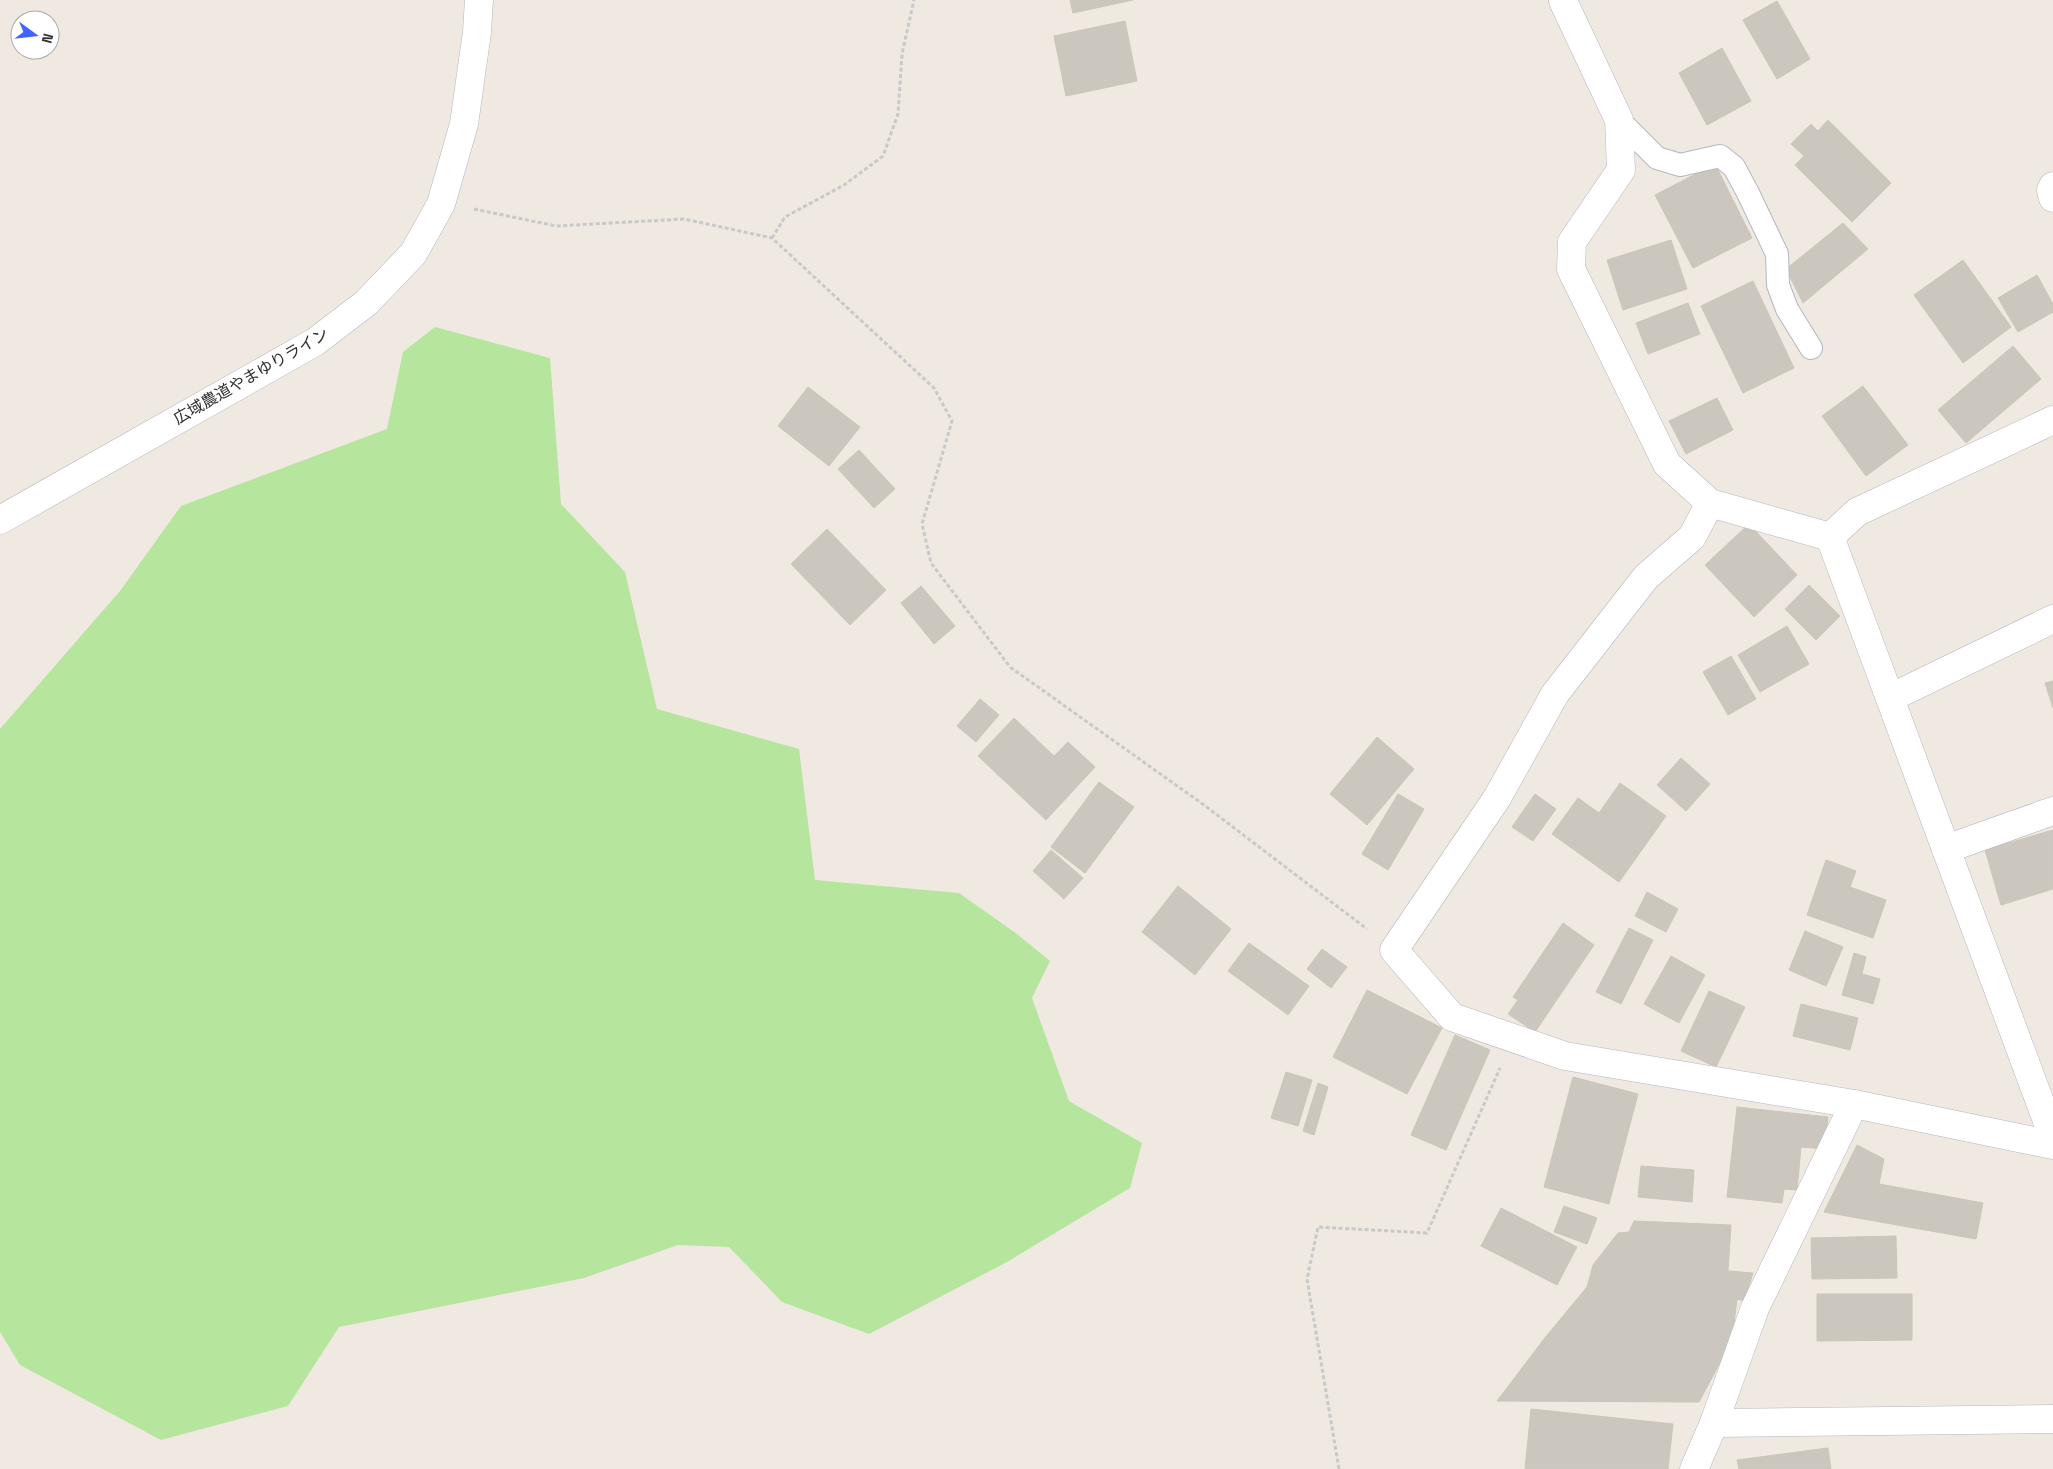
<svg xmlns="http://www.w3.org/2000/svg" width="2053" height="1469" viewBox="0 0 2053 1469" font-family="'Space Grotesk','Noto Sans JP',sans-serif">
<style>
.green{fill:#b6e59e}
.building{fill:#cbc7bf;stroke:#cbc5ba}
.lines{fill:none;stroke-linecap:round;stroke-linejoin:round}
.service-casing{stroke:#b4b7c1;stroke-width:24}
.minor-casing{stroke:#b4b7c1;stroke-width:29}
.tertiary-casing{stroke:#b4b7c1;stroke-width:29}
.path{stroke:#c9c9c9;stroke-width:3;stroke-dasharray:4 2.5;stroke-linecap:butt}
.service{stroke:#fff;stroke-width:22}
.minor{stroke:#fff;stroke-width:28}
.tertiary{stroke:#fff;stroke-width:28}
.labels{text-anchor:middle;dominant-baseline:central;stroke-width:4;stroke-linejoin:round;paint-order:stroke}
.street-label{font-size:16px;fill:#2e2e2e;stroke:#fff}
</style>
<rect width="100%" height="100%" fill="#efe9e1"/>
<path class="green" d="M 435,327 L 550,358 L 561,504 L 625,572 L 657,709 L 799,749 L 815,880 L 959,893 L 1017,934 L 1050,961 L 1032,998 L 1069,1101 L 1142,1143 L 1130,1188 L 1007,1262 L 869,1334 L 782,1302 L 729,1247 L 678,1245 L 584,1278 L 339,1327 L 288,1406 L 161,1440 L 20,1365 L 0,1332 L 0,729 L 120,591 L 181,506 L 387,429 L 403,352 Z"/>
<g class="building">
<path d="M 1070,0 L 1133,0 L 1073,13 Z"/>
<path d="M 1777,1 L 1810,59 L 1777,79 L 1743,20 Z"/>
<path d="M 1125,21 L 1137,81 L 1066,96 L 1054,36 Z"/>
<path d="M 1722,48 L 1751,101 L 1707,125 L 1679,73 Z"/>
<path d="M 1828,120 L 1891,183 L 1852,222 L 1795,165 L 1804,156 L 1791,144 L 1811,124 L 1818,131 Z"/>
<path d="M 1715,164 L 1752,238 L 1693,268 L 1655,195 Z"/>
<path d="M 1843,223 L 1868,249 L 1803,303 L 1786,269 Z"/>
<path d="M 1671,240 L 1687,289 L 1623,310 L 1607,260 Z"/>
<path d="M 1963,260 L 2011,327 L 1963,363 L 1914,295 Z"/>
<path d="M 2037,275 L 2053,304 L 2053,312 L 2018,332 L 1998,298 Z"/>
<path d="M 1753,281 L 1794,368 L 1743,393 L 1701,306 Z"/>
<path d="M 1688,303 L 1700,334 L 1648,354 L 1636,323 Z"/>
<path d="M 2013,346 L 2041,379 L 1966,443 L 1938,410 Z"/>
<path d="M 1863,386 L 1908,445 L 1866,476 L 1822,416 Z"/>
<path d="M 808,387 L 860,427 L 829,466 L 778,426 Z"/>
<path d="M 1717,398 L 1733,430 L 1686,454 L 1669,421 Z"/>
<path d="M 859,450 L 895,489 L 874,508 L 838,469 Z"/>
<path d="M 1749,524 L 1797,575 L 1754,617 L 1705,565 Z"/>
<path d="M 827,529 L 886,590 L 850,625 L 791,564 Z"/>
<path d="M 1809,585 L 1840,616 L 1816,640 L 1785,609 Z"/>
<path d="M 921,586 L 955,626 L 934,644 L 901,603 Z"/>
<path d="M 1787,626 L 1809,664 L 1760,692 L 1738,655 Z"/>
<path d="M 1731,656 L 1756,699 L 1728,715 L 1703,672 Z"/>
<path d="M 2053,681 L 2053,708 L 2045,683 Z"/>
<path d="M 980,699 L 999,715 L 976,742 L 957,726 Z"/>
<path d="M 1014,718 L 1054,756 L 1068,742 L 1095,767 L 1046,820 L 978,756 Z"/>
<path d="M 1377,737 L 1414,769 L 1367,825 L 1330,794 Z"/>
<path d="M 1681,758 L 1710,784 L 1686,811 L 1657,785 Z"/>
<path d="M 1099,782 L 1134,807 L 1085,873 L 1051,847 Z"/>
<path d="M 1620,783 L 1666,816 L 1619,882 L 1552,834 L 1578,798 L 1599,813 Z"/>
<path d="M 1398,794 L 1424,809 L 1388,870 L 1362,854 Z"/>
<path d="M 1535,794 L 1556,809 L 1533,841 L 1512,827 Z"/>
<path d="M 2053,830 L 2053,889 L 2001,905 L 1985,850 Z"/>
<path d="M 1051,850 L 1083,878 L 1064,899 L 1033,871 Z"/>
<path d="M 1826,860 L 1856,871 L 1850,887 L 1886,900 L 1873,938 L 1807,915 Z"/>
<path d="M 1178,886 L 1231,929 L 1195,975 L 1142,932 Z"/>
<path d="M 1647,892 L 1678,909 L 1666,932 L 1635,916 Z"/>
<path d="M 1563,923 L 1594,945 L 1535,1032 L 1508,1014 L 1518,1000 L 1513,997 Z"/>
<path d="M 1629,928 L 1653,940 L 1621,1004 L 1596,992 Z"/>
<path d="M 1805,931 L 1843,947 L 1826,986 L 1789,970 Z"/>
<path d="M 1249,943 L 1309,986 L 1288,1015 L 1228,971 Z"/>
<path d="M 1322,949 L 1347,967 L 1331,988 L 1307,969 Z"/>
<path d="M 1854,953 L 1866,957 L 1862,974 L 1880,979 L 1873,1004 L 1842,995 Z"/>
<path d="M 1671,956 L 1705,975 L 1679,1023 L 1644,1004 Z"/>
<path d="M 1367,990 L 1442,1028 L 1407,1094 L 1333,1057 Z"/>
<path d="M 1709,991 L 1745,1007 L 1716,1067 L 1681,1051 Z"/>
<path d="M 1801,1004 L 1858,1018 L 1850,1050 L 1793,1036 Z"/>
<path d="M 1455,1035 L 1490,1050 L 1446,1150 L 1411,1135 Z"/>
<path d="M 1286,1072 L 1312,1080 L 1298,1126 L 1271,1118 Z"/>
<path d="M 1573,1077 L 1638,1094 L 1609,1204 L 1544,1187 Z"/>
<path d="M 1318,1083 L 1328,1087 L 1314,1135 L 1303,1131 Z"/>
<path d="M 1737,1107 L 1828,1117 L 1825,1149 L 1801,1147 L 1797,1190 L 1784,1189 L 1782,1203 L 1727,1197 Z"/>
<path d="M 1857,1145 L 1884,1159 L 1879,1184 L 1983,1203 L 1976,1239 L 1824,1212 Z"/>
<path d="M 1641,1166 L 1694,1170 L 1692,1202 L 1638,1197 Z"/>
<path d="M 1564,1206 L 1597,1218 L 1587,1244 L 1554,1232 Z"/>
<path d="M 1501,1208 L 1577,1247 L 1557,1285 L 1481,1246 Z"/>
<path d="M 1634,1221 L 1731,1225 L 1728,1271 L 1753,1273 L 1744,1301 L 1737,1299 L 1732,1340 L 1699,1402 L 1497,1401 L 1544,1339 L 1587,1287 L 1593,1265 L 1618,1233 L 1629,1232 Z"/>
<path d="M 1896,1236 L 1897,1278 L 1812,1279 L 1811,1238 Z"/>
<path d="M 1817,1294 L 1912,1294 L 1912,1340 L 1817,1341 Z"/>
<path d="M 1531,1409 L 1673,1424 L 1668,1469 L 1525,1469 Z"/>
<path d="M 1828,1448 L 1831,1469 L 1739,1469 L 1737,1460 Z"/>
</g>
<g class="lines">
<g class="service-casing">
<path id="service" d="M 1619,120 L 1657,158 L 1680,165 L 1720,156 L 1734,167 L 1748,193 L 1777,254 L 1778,285 L 1787,309 L 1811,348"/>
</g>
<g class="minor-casing">
<g id="minor">
<path d="M 1563,1 L 1619,120 L 1621,170 L 1572,242 L 1571,269 L 1667,464 L 1710,503 L 1830,537"/>
<path d="M 2053,186 L 2051,190 L 2053,198"/>
<path d="M 1710,503 L 1692,537 L 1646,577 L 1555,694 L 1497,798 L 1394,950 L 1452,1017 L 1565,1056 L 1854,1104 L 2053,1145"/>
<path d="M 1830,537 L 2053,1137"/>
<path d="M 1830,537 L 1857,512 L 2053,420"/>
<path d="M 1890,698 L 2053,619"/>
<path d="M 1946,849 L 2053,811"/>
<path d="M 1714,1423 L 2053,1419"/>
<path d="M 1694,1469 L 1714,1423 L 1755,1308 L 1854,1104"/>
</g>
</g>
<g class="tertiary-casing">
<path id="tertiary" d="M 0,520 L 315,342 L 366,303 L 413,254 L 441,204 L 464,124 L 477,32 L 479,0"/>
</g>
<g class="path">
<path d="M 474,209 L 556,226 L 684,219 L 772,238 L 934,388 L 952,421 L 922,524 L 931,563 L 1010,667 L 1204,805 L 1367,929"/>
<path d="M 772,238 L 785,217 L 844,185 L 883,156 L 898,114 L 902,54 L 914,0"/>
<path d="M 1339,1469 L 1307,1279 L 1318,1227 L 1427,1233 L 1500,1068"/>
</g>
<use href="#service" class="service"/>
<use href="#minor" class="minor"/>
<use href="#tertiary" class="tertiary"/>
</g>
<g class="labels">
<g class="street-label">
<text transform="translate(251 376) rotate(-30)">広域農道やまゆりライン</text>
</g>
</g>
<g transform="translate(35 35) rotate(105)"><circle r="24" fill="#ffffff" stroke="#ababab"/>
<path d="M0-4L9 19L0 12L-9 19Z" fill="#4264fb"/>
<text y="-8" font-size="14" font-weight="bold" text-anchor="middle" fill="#2e2e2e">N</text>
</g>
</svg>
